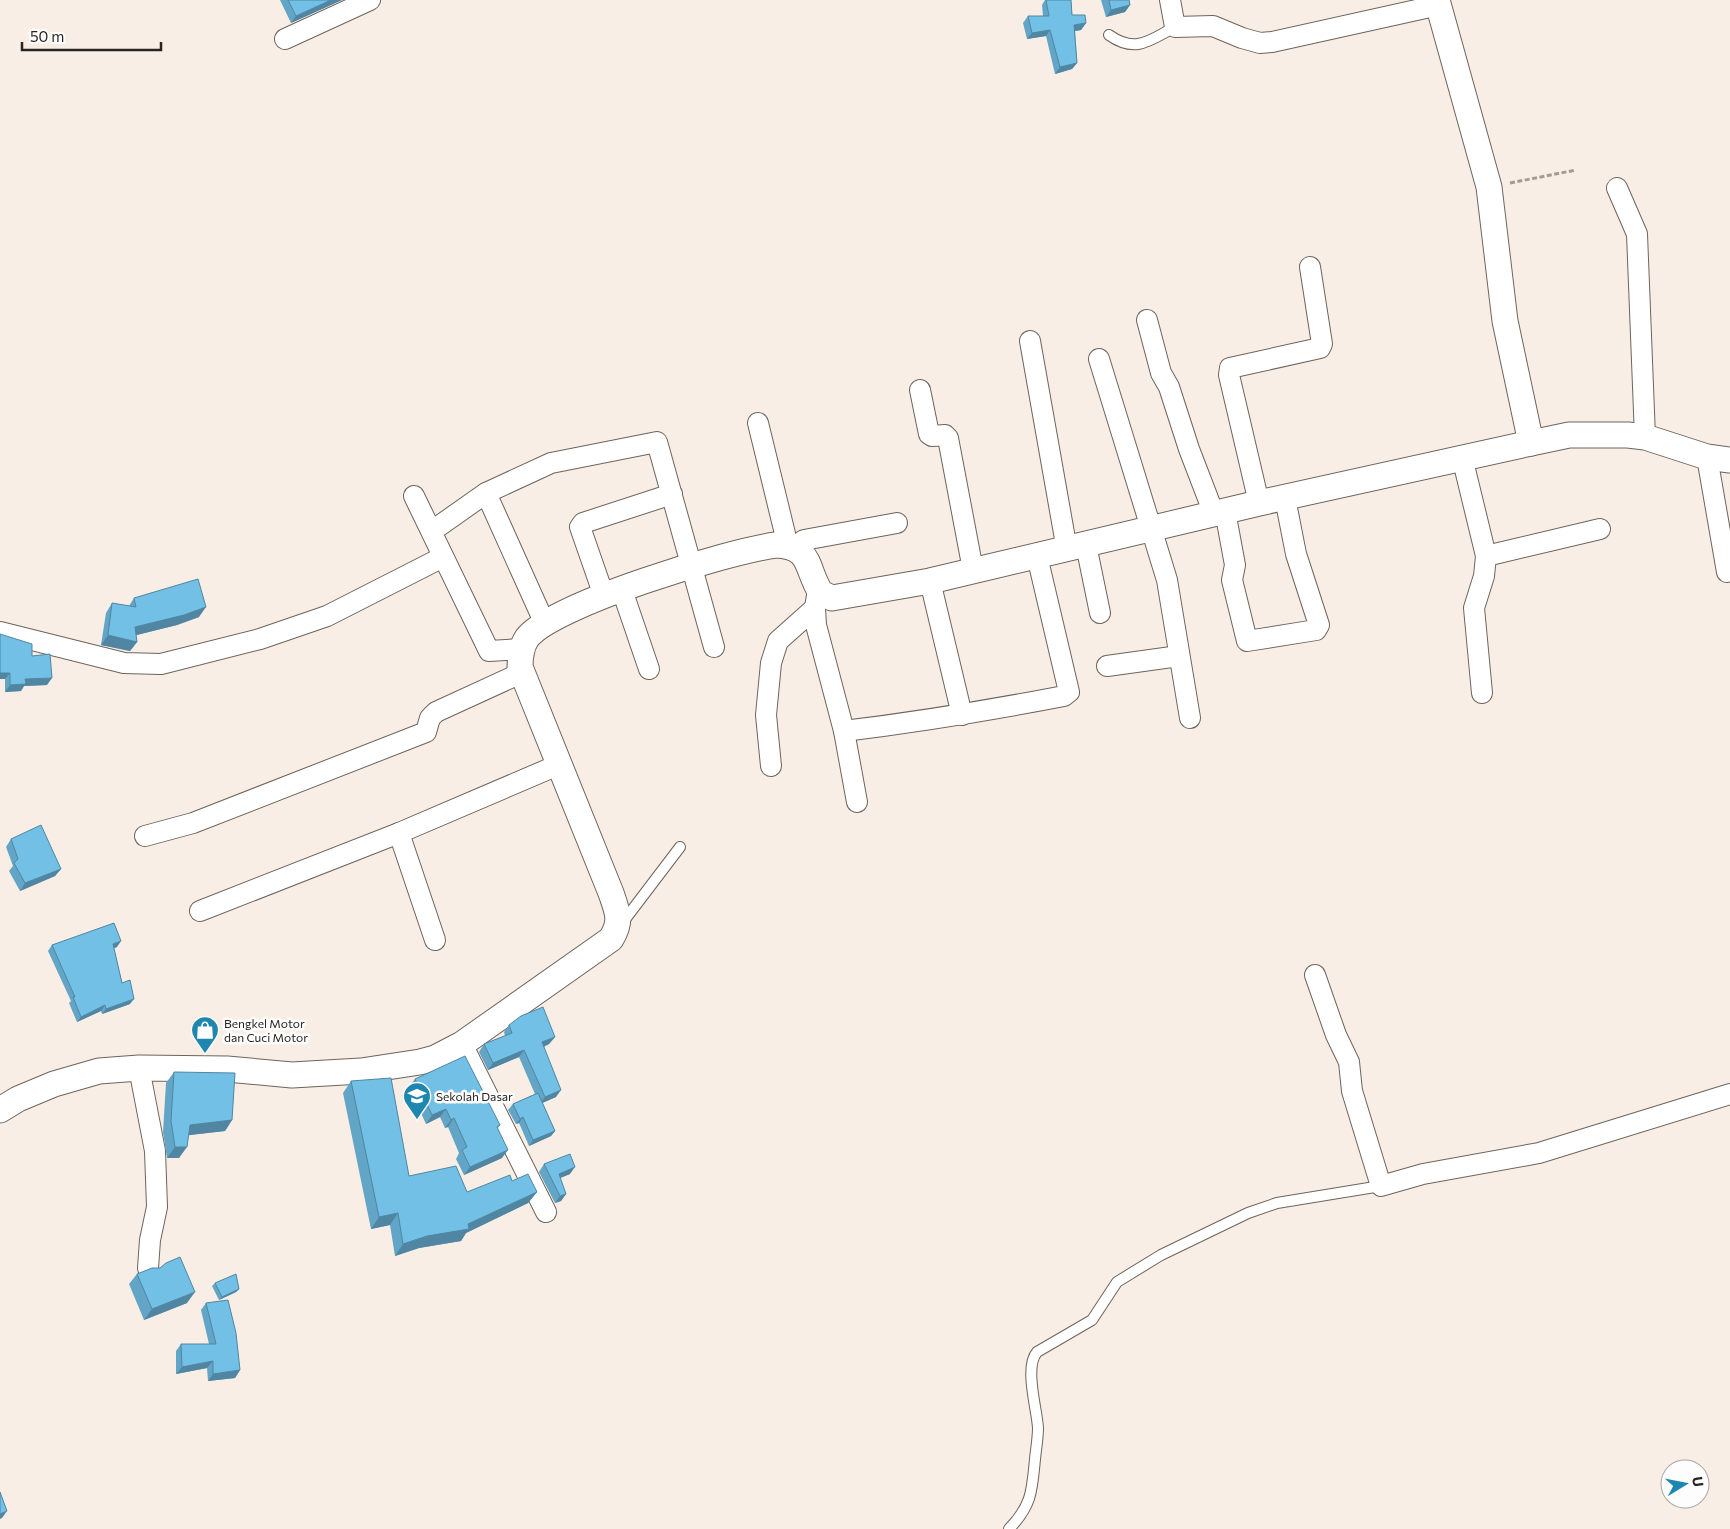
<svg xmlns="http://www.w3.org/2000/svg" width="1730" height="1529" viewBox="0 0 1730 1529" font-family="Commissioner,sans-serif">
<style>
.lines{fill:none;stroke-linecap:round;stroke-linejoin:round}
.service-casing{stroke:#6d645c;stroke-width:12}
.minor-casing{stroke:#6d645c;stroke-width:22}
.tertiary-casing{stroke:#6d645c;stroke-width:27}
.path{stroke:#a39b94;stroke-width:3;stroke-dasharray:5 2.5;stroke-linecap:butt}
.service{stroke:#fff;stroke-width:10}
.minor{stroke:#fff;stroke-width:20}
.tertiary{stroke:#fff;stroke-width:25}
.wall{fill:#62a5c6}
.shaded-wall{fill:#5086a1}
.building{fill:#72c0e6;stroke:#5086a1}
.labels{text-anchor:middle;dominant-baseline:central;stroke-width:5;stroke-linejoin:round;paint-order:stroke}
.poi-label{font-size:12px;fill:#282421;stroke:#fdfdfd;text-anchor:start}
</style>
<rect width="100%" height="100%" fill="#f9eee5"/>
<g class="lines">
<g class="service-casing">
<g id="service">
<path d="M 1109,35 C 1136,54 1150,40 1175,27"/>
<path d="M 623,922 L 680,847"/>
<path d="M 1009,1529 C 1032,1505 1032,1491 1035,1459 C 1036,1449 1038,1438 1038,1428 C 1037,1409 1024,1367 1037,1352 L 1092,1320 L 1117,1282 L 1161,1255 L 1248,1213 L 1277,1203 L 1381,1186"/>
</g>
</g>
<g class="minor-casing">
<g id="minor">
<path d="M 1170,0 L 1175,27 L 1213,26 L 1242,38 L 1260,43 L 1272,42 L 1439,5"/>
<path d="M 285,39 L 370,0"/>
<path d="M 1617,188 L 1637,234 L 1645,437"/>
<path d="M 1147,320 L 1161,373 L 1169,387 L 1189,449 L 1214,514"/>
<path d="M 1030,341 L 1067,550"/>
<path d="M 1099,359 L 1167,580 L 1190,718"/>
<path d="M 920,390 L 929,434 L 932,436 L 945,435 L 948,438 L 973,570"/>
<path d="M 758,423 L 788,546"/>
<path d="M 1462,457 L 1486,556 L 1484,576 L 1474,608 L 1482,693"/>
<path d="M 1707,457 L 1727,572"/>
<path d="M 486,493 L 545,624"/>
<path d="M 414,496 L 489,651 L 521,649"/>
<path d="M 1259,503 L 1229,375 L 1230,368 L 1320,348 L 1322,344 L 1310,267"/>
<path d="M 1225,511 L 1235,565 L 1232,580 L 1247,641 L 1316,630 L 1319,625 L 1296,554 L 1285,498"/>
<path d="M 432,531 L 486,493 L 551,463 L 657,442 L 714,647"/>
<path d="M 1086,545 L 1100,613"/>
<path d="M 795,547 L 804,540 L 897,523"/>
<path d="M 1486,556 L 1600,529"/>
<path d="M 930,581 L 962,715"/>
<path d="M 818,589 L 815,608 L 816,625 L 844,731 L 857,802"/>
<path d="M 622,590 L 649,669"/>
<path d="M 604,596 L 580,527 L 583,523 L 672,494"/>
<path d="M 0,632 L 124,663 L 161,664 L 260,639 L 327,616 L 443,557"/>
<path d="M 1107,666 L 1179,656"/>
<path d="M 844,731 C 918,722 991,710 1064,696 L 1069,692 L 1037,556"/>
<path d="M 771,766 L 766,715 L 771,663 L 778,641 L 815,608"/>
<path d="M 399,833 L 435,940"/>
<path d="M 145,836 L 193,823 L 426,732 L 430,718 L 436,712 L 521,673"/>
<path d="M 200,911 L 399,833 L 558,765"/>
<path d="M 1315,975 L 1336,1035 L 1349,1062 L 1352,1091 L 1381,1186 L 1423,1174 L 1539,1153 L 1730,1094"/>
<path d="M 462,1044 L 546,1212"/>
<path d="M 139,1068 L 155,1151 L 157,1207 L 150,1240 L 148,1268"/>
</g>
</g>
<g class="tertiary-casing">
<g id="tertiary">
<path d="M 1531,443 L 1569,435 L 1628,435 L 1645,437 L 1707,457 L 1730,460"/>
<path d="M 0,1110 L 18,1099 L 54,1084 L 99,1071 L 139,1068 L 227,1069 L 292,1075 L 361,1071 L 420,1062 L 435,1058 L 462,1044 L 611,939 C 622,921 618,913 611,893 L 520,667 C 520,657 521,647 527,638 C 553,604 730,551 776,545 C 813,547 805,568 821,593 L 832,598 L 930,581 L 1259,503 L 1531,443 L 1505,321 L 1489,187 L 1437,0"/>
</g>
</g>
<path class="path" d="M 1510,183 L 1576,170"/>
<use href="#service" class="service"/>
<use href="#minor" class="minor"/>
<use href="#tertiary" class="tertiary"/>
</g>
<g class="wall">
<path d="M 280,0 L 342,0 L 291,23 Z"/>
<path d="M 1045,0 L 1071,0 L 1072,15 L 1086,23 L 1081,30 L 1075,31 L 1077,63 L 1072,69 L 1055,74 L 1046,36 L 1027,39 L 1023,23 L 1028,16 L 1043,16 L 1042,5 Z"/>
<path d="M 1101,0 L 1129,0 L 1130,5 L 1125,12 L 1106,17 Z"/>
<path d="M 134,598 L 199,617 L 177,625 L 136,635 L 137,642 L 130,651 L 101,645 L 106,613 L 112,603 L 129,606 Z"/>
<path d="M 0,634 L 32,656 L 47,685 L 24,686 L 21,691 L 5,692 L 5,679 L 0,679 Z"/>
<path d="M 11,839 L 61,869 L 55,876 L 20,891 L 9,871 L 13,866 L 6,847 Z"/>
<path d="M 52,945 L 117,947 L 114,948 L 122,983 L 130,1004 L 102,1014 L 101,1011 L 77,1022 L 69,1003 L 71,1001 L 48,951 Z"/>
<path d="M 509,1025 L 555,1037 L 549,1044 L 544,1047 L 556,1097 L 542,1103 L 555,1131 L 551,1136 L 529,1146 L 519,1123 L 516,1124 L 508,1110 L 513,1104 L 535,1094 L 519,1057 L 488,1070 L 479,1052 L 484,1044 L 505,1036 L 504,1032 Z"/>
<path d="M 174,1072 L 232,1120 L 225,1131 L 188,1135 L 179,1158 L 167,1158 L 163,1132 L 166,1083 Z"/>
<path d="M 415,1079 L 500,1125 L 498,1128 L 502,1158 L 464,1175 L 456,1159 L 459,1153 L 448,1127 L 445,1128 L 440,1117 L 426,1124 L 409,1087 Z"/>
<path d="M 351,1081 L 409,1176 L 467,1192 L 512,1181 L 537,1192 L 528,1203 L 466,1233 L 461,1241 L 419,1248 L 395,1256 L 390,1225 L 371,1229 L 343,1093 Z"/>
<path d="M 544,1164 L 570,1174 L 560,1178 L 566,1194 L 561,1201 L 555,1203 L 539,1172 Z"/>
<path d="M 160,1268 L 187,1303 L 144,1320 L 129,1284 L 137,1274 Z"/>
<path d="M 215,1283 L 239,1289 L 236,1292 L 219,1300 L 212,1286 Z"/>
<path d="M 206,1303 L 240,1370 L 235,1378 L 208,1381 L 207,1368 L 176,1374 L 176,1351 L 181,1344 L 209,1344 L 201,1310 Z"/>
</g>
<g class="shaded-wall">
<path d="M 331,0 L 342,0 L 291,23 L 296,16 Z"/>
<path d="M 1130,5 L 1125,12 L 1106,17 L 1111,10 Z"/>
<path d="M 1086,23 L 1081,30 L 1070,32 L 1074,25 Z"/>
<path d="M 1050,30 L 1046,36 L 1027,39 L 1032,33 Z"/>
<path d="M 1077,63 L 1072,69 L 1055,74 L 1060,67 Z"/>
<path d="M 206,607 L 199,617 L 177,625 L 129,637 L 135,627 Z"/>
<path d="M 108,635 L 137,642 L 130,651 L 101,645 Z"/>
<path d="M 0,673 L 10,673 L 5,679 L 0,679 Z"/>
<path d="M 52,678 L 47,685 L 24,686 L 21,691 L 5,692 L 10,685 L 25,679 Z"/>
<path d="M 61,869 L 55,876 L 20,891 L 25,883 Z"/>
<path d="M 121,941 L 117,947 L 109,950 L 113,944 Z"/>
<path d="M 134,999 L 130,1004 L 102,1014 L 106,1009 Z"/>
<path d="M 105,1005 L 101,1011 L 77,1022 L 81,1017 Z"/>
<path d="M 555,1037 L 549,1044 L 537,1049 L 542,1042 Z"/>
<path d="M 524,1050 L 519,1057 L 488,1070 L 493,1063 Z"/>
<path d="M 561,1090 L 556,1097 L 540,1104 L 545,1097 Z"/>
<path d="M 446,1109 L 440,1117 L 426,1124 L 432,1115 Z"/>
<path d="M 523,1117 L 519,1123 L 516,1124 L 520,1119 Z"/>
<path d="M 454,1118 L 448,1127 L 445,1128 L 451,1120 Z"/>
<path d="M 232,1120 L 225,1131 L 182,1136 L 190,1125 Z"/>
<path d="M 555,1131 L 551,1136 L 529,1146 L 533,1140 Z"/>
<path d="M 175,1147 L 187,1147 L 179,1158 L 167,1158 Z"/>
<path d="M 508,1150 L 502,1158 L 464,1175 L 470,1167 Z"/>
<path d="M 575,1167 L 570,1174 L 553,1181 L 559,1174 Z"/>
<path d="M 537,1192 L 528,1203 L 466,1233 L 461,1241 L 419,1248 L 395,1256 L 403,1244 L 468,1224 Z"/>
<path d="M 566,1194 L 561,1201 L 555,1203 L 560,1196 Z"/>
<path d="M 398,1213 L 390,1225 L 371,1229 L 379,1217 Z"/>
<path d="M 239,1289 L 236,1292 L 219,1300 L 222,1297 Z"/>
<path d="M 195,1292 L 187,1303 L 144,1320 L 152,1309 Z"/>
<path d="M 213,1361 L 207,1368 L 176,1374 L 182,1367 Z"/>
<path d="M 240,1370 L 235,1378 L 208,1381 L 213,1374 Z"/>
<path d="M 7,1511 L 2,1518 L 0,1519 L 0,1514 Z"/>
</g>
<g class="building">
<path d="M 288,0 L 331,0 L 296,16 Z"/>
<path d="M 1046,0 L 1071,0 L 1072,15 L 1085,15 L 1086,23 L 1074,25 L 1077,63 L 1060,67 L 1050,30 L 1032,33 L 1028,16 L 1049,16 Z"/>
<path d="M 1109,0 L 1129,0 L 1130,5 L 1111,10 Z"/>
<path d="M 198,579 L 206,607 L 184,615 L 135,627 L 137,642 L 108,635 L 112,603 L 136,607 L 134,598 Z"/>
<path d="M 0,634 L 32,644 L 32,656 L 50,654 L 52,678 L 25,679 L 26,684 L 10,685 L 10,673 L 0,673 Z"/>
<path d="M 41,825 L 61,869 L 25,883 L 14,863 L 18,859 L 11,839 Z"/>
<path d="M 114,923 L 121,941 L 113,944 L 122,983 L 130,980 L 134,999 L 106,1009 L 105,1005 L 81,1017 L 73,997 L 75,997 L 52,945 Z"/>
<path d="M 543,1007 L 555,1037 L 542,1042 L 561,1090 L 545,1097 L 524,1050 L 493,1063 L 484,1044 L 512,1033 L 509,1025 L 521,1016 Z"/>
<path d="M 465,1056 L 500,1125 L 497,1127 L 508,1150 L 470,1167 L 462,1150 L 467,1147 L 454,1118 L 451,1120 L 446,1109 L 432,1115 L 415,1079 Z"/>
<path d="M 174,1072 L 235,1073 L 232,1120 L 190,1125 L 187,1147 L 175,1147 L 171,1121 Z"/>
<path d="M 391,1078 L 409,1176 L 456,1166 L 467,1192 L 510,1175 L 512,1181 L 528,1174 L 537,1192 L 468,1224 L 469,1229 L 427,1236 L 403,1244 L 398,1213 L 379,1217 L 351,1081 Z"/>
<path d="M 538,1093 L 555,1131 L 533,1140 L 523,1117 L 520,1119 L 513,1104 Z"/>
<path d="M 570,1154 L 575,1167 L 559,1174 L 566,1194 L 560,1196 L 544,1164 Z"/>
<path d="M 180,1257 L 195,1292 L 152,1309 L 137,1274 L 152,1268 L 160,1268 L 166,1263 Z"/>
<path d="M 236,1274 L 239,1289 L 222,1297 L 215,1283 Z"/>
<path d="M 228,1300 L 236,1333 L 240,1370 L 213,1374 L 213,1361 L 182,1367 L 181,1344 L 216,1344 L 206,1303 Z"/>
<path d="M 0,1492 L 7,1511 L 0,1514 Z"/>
</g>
<defs>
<g id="shop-pin" transform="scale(1.4375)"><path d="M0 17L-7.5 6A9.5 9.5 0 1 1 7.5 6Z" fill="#1f86af" stroke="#fdfdfd"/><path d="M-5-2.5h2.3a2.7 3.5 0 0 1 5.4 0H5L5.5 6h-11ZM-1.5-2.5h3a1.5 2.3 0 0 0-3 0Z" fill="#fff"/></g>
<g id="school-pin" transform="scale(1.4375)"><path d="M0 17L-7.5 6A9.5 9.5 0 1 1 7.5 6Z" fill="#1f86af" stroke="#fdfdfd"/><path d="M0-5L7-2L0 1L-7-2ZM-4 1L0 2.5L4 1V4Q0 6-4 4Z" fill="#fff"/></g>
</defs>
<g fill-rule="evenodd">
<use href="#shop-pin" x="205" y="1030"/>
<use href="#school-pin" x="417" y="1096"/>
</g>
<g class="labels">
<g class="poi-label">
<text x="224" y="1023">Bengkel Motor<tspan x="224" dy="14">dan Cuci Motor</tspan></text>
<text x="436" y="1096">Sekolah Dasar</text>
</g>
</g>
<g transform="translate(1685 1484) rotate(80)"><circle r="24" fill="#fdfdfd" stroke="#a8a6a5"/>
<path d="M0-4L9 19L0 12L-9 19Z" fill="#1f86af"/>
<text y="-8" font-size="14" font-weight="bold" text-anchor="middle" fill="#282421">U</text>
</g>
<path d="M22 42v8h139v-8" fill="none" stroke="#282421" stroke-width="2.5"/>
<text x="30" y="42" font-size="15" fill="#282421" stroke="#fdfdfd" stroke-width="4" paint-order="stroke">50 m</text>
</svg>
